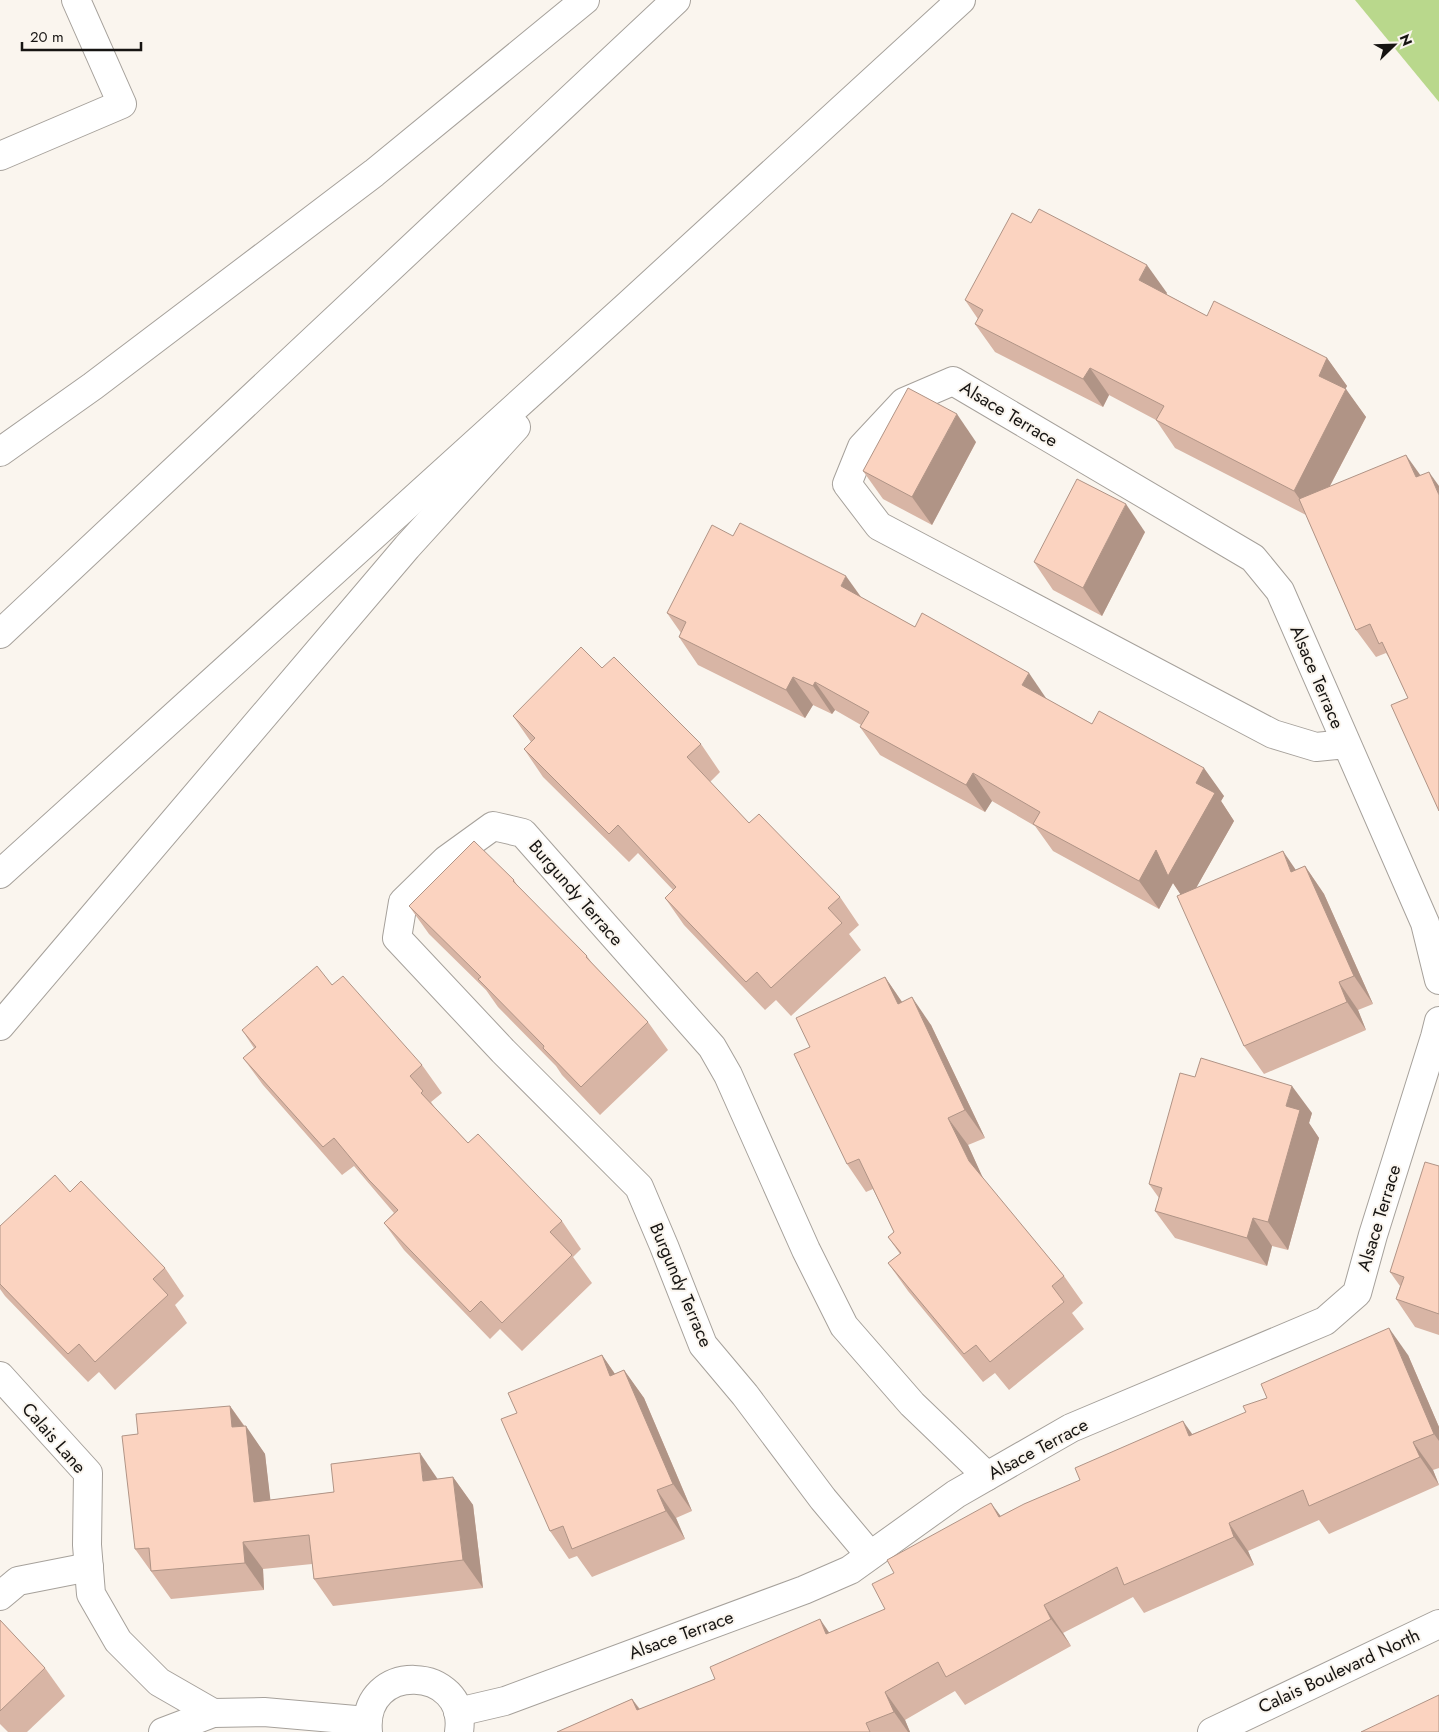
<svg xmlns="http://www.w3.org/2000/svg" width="1439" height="1732" viewBox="0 0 1439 1732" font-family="Jost,sans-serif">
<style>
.green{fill:#b9d88c}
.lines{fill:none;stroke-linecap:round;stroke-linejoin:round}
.minor-casing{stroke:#a6a19b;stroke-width:30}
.highway-casing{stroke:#a6a19b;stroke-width:30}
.minor{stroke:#fff;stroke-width:28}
.highway{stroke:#fff;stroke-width:28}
.wall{fill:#d8b5a5}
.shaded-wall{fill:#b09486}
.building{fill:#fbd3c0;stroke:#b09486}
.labels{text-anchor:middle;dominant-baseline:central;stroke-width:4;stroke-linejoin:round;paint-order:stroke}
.street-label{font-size:18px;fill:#161412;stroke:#faf5ee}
</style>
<rect width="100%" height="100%" fill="#faf5ee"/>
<path class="green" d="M 1355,0 L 1439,0 L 1439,102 Z"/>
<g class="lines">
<g class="minor-casing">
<g id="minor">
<path d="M 0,156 L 122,104 L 76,0"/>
<path d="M 1346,744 L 1316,747 L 1273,734 L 879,526 L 847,484 L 862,447 L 904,402 L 953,381 L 1253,558 L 1280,591 L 1425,923 L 1439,980"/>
<path d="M 0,1376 L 88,1473 L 87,1545 L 91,1594 L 118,1641 L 159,1682 L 213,1713"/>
<path d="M 870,1555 L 823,1499 L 745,1395 L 703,1345 L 664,1246 L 639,1187 L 503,1051 L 397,938 L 403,902 L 446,860 L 493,826 L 523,833 L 712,1047 L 728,1075 L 806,1250 L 844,1326 L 912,1404 L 987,1476"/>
<path d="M 0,1596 L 18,1581 L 89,1567"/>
<path d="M 458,1712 L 505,1701 L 804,1590 L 850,1570 L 956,1494 L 1071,1428 L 1325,1321 L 1357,1293 L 1373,1235 L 1435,1037 L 1439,1021"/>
<path d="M 163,1732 L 213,1713 L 264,1712 L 367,1721"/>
<path d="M 368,1732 C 361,1660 469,1665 459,1732"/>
<path d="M 1212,1732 L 1439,1624"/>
</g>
</g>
<g class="highway-casing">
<g id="highway">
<path d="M 0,452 L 93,386 L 374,173 L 585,0"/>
<path d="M 0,634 L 676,0"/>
<path d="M 0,874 L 628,305 L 961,0"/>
<path d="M 0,1026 L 407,547 L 516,427"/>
</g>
</g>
<use href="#minor" class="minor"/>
<use href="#highway" class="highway"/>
</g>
<g class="wall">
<path d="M 1167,293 L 1166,294 L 1207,316 L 1327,358 L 1347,386 L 1345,389 L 1366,417 L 1330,486 L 1408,698 L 1391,661 L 1386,653 L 1376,657 L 1356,630 L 1306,515 L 1175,448 L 1156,420 L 1109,395 L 1103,407 L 995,352 L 975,324 L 978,319 L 965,300 Z"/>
<path d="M 976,442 L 932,525 L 883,499 L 863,471 Z"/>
<path d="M 1145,532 L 1102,616 L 1053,590 L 1034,562 Z"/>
<path d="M 733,536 L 862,598 L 1224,796 L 1221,801 L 1234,821 L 1196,888 L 1296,870 L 1305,866 L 1324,894 L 1373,1004 L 1358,1010 L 1366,1030 L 1264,1074 L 1244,1046 L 1181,895 L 1173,883 L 1159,909 L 1053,851 L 1035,826 L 992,801 L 985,812 L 880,755 L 860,727 L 861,725 L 835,710 L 832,714 L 813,705 L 805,718 L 698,665 L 679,637 L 681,633 L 667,613 Z"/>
<path d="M 602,668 L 701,744 L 720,772 L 710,782 L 749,823 L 840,897 L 859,925 L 849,934 L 861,950 L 791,1016 L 776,1000 L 765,1010 L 684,925 L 665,898 L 673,890 L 638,853 L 629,862 L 543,777 L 524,749 L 531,742 L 513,716 Z"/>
<path d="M 514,880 L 519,888 L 587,956 L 592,963 L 648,1022 L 668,1050 L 600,1115 L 562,1075 L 556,1066 L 498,1007 L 486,990 L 429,934 L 409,906 Z"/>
<path d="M 885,977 L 902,1002 L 931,1025 L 985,1138 L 968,1145 L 983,1179 L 1064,1276 L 1083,1303 L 1072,1313 L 1084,1329 L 1009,1390 L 995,1373 L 983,1382 L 908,1291 L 888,1263 L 900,1254 L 888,1237 L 894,1232 L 873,1189 L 866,1192 L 847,1164 L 810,1047 Z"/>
<path d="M 332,985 L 422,1065 L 442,1093 L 431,1102 L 435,1108 L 468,1143 L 562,1221 L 581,1249 L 573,1257 L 592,1283 L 522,1351 L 500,1329 L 490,1339 L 404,1250 L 384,1223 L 394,1213 L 354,1166 L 342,1175 L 263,1085 L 243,1058 L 254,1048 L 242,1030 Z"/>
<path d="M 1312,1113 L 1309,1123 L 1319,1138 L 1288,1250 L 1272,1246 L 1267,1266 L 1175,1238 L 1155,1211 L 1159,1198 L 1149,1184 Z"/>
<path d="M 1439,1166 L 1439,1335 L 1415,1327 L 1396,1299 L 1400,1286 L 1390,1272 Z"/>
<path d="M 70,1192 L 165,1268 L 184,1296 L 175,1305 L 187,1323 L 115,1390 L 99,1372 L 88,1382 L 5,1296 L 0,1289 L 0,1226 Z"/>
<path d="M 602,1355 L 615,1374 L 624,1370 L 644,1398 L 692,1511 L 676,1518 L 685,1539 L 592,1577 L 577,1556 L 569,1559 L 550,1531 L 517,1413 Z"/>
<path d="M 1408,1355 L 1439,1427 L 1439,1468 L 1433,1470 L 1439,1485 L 1329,1534 L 1319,1520 L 1248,1551 L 1254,1565 L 1144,1613 L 1133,1597 L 1063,1633 L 1071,1646 L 965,1705 L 955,1691 L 905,1720 L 910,1732 L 557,1732 L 632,1699 L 640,1709 L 830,1633 L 885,1609 L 1001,1516 L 1192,1434 Z"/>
<path d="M 230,1406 L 265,1454 L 270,1500 L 453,1477 L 473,1505 L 483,1588 L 333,1606 L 314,1579 L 312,1564 L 263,1569 L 264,1590 L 171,1599 L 135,1549 L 138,1434 Z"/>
<path d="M 0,1620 L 45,1668 L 65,1696 L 27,1732 L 8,1732 L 0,1724 Z"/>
</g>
<g class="shaded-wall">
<path d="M 1147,265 L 1167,293 L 1159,308 L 1139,280 Z"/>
<path d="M 1327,358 L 1347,386 L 1338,403 L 1319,376 Z"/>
<path d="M 1090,368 L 1109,395 L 1103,407 L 1083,379 Z"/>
<path d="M 1346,389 L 1366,417 L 1313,518 L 1294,491 Z"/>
<path d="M 957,414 L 976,442 L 932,525 L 912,497 Z"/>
<path d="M 1406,455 L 1426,483 L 1416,477 Z"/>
<path d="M 1429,472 L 1439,486 L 1439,495 Z"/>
<path d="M 1126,504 L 1145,532 L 1102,616 L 1083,588 Z"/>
<path d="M 846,576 L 866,604 L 841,586 Z"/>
<path d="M 1029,673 L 1048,701 L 1022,685 Z"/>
<path d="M 793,677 L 813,705 L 805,718 L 786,690 Z"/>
<path d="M 815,682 L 835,710 L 832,714 L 813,686 Z"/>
<path d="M 1204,768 L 1224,796 L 1221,801 L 1234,821 L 1187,904 L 1173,883 L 1159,909 L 1139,881 L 1156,850 Z"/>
<path d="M 973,773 L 992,801 L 985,812 L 966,785 Z"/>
<path d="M 1283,851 L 1302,879 L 1291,872 Z"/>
<path d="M 1305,866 L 1324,894 L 1373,1004 L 1354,976 Z"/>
<path d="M 885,977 L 904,1005 L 898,1004 Z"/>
<path d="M 1339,982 L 1358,1010 L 1366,1030 L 1347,1002 Z"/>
<path d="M 912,997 L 931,1025 L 985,1138 L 965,1110 Z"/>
<path d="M 1292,1086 L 1312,1113 L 1309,1123 L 1319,1138 L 1288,1250 L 1268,1222 L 1286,1106 Z"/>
<path d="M 948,1118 L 968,1145 L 988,1189 L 969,1161 Z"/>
<path d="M 1253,1218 L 1272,1246 L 1267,1266 L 1247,1238 Z"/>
<path d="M 1389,1328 L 1408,1355 L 1439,1427 L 1439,1441 L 1434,1434 Z"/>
<path d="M 602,1355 L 621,1383 L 610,1376 Z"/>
<path d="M 624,1370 L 644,1398 L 692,1511 L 673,1484 Z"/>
<path d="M 230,1406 L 246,1429 L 246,1426 L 265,1454 L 274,1530 L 254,1502 L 232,1427 Z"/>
<path d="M 1183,1421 L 1202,1448 L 1189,1436 Z"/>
<path d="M 1413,1442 L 1433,1470 L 1439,1485 L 1420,1457 Z"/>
<path d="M 420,1453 L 439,1481 L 423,1481 Z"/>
<path d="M 453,1477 L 473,1505 L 483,1588 L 463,1560 Z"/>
<path d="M 657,1490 L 676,1518 L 685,1539 L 666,1511 Z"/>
<path d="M 991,1503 L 1011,1530 L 999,1517 Z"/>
<path d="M 1229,1523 L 1248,1551 L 1254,1565 L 1234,1537 Z"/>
<path d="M 243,1542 L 263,1569 L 264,1590 L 245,1563 Z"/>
<path d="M 1044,1605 L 1063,1633 L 1071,1646 L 1051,1619 Z"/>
<path d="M 820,1619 L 839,1647 L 826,1634 Z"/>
<path d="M 885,1692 L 905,1720 L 910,1732 L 908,1732 L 894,1712 Z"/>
<path d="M 632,1699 L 652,1727 L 637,1710 Z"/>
</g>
<g class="building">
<path d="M 1039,209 L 1147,265 L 1139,280 L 1207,316 L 1214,301 L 1327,358 L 1319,376 L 1346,389 L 1294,491 L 1156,420 L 1164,406 L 1090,368 L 1083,379 L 975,324 L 983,310 L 965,300 L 1012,213 L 1031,223 Z"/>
<path d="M 908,388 L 957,414 L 912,497 L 863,471 Z"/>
<path d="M 1406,455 L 1416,477 L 1429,472 L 1439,495 L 1439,811 L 1391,705 L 1408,698 L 1382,642 L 1379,644 L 1370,624 L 1356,630 L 1299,499 Z"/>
<path d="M 1077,479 L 1126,504 L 1083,588 L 1034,562 Z"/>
<path d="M 740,523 L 846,576 L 841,586 L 915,627 L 922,613 L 1029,673 L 1022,685 L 1092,724 L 1099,711 L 1204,768 L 1196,783 L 1215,793 L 1168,876 L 1156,850 L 1139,881 L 1033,824 L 1040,812 L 973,773 L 966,785 L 860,727 L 869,712 L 815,682 L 813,686 L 793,677 L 786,690 L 679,637 L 686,622 L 667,613 L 712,525 L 733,536 Z"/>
<path d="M 581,647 L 602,668 L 614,657 L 701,744 L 687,757 L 749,823 L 759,814 L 840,897 L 828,908 L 842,923 L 771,988 L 757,972 L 746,982 L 665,898 L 676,887 L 618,825 L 609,834 L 524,749 L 535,738 L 513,716 Z"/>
<path d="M 474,841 L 514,880 L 513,881 L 587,956 L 586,957 L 648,1022 L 581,1087 L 543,1048 L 544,1046 L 478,979 L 481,977 L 409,906 Z"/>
<path d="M 1283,851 L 1291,872 L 1305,866 L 1354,976 L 1339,982 L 1347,1002 L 1244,1046 L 1177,896 Z"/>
<path d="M 317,966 L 332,985 L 343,976 L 422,1065 L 410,1076 L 423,1091 L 421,1093 L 468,1143 L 478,1134 L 562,1221 L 550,1232 L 572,1255 L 502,1323 L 481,1301 L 470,1312 L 384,1223 L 398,1210 L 369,1180 L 334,1138 L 323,1147 L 243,1058 L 256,1047 L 242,1030 Z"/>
<path d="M 885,977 L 898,1004 L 912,997 L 965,1110 L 948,1118 L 969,1161 L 1064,1276 L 1052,1286 L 1064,1302 L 990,1362 L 976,1345 L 964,1354 L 888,1263 L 901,1253 L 888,1237 L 894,1232 L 859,1159 L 847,1164 L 794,1054 L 810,1047 L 796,1018 Z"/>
<path d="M 1201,1058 L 1292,1086 L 1286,1106 L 1300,1110 L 1268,1222 L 1253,1218 L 1247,1238 L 1155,1211 L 1162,1188 L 1149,1184 L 1180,1073 L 1195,1077 Z"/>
<path d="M 1425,1162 L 1439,1166 L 1439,1314 L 1396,1299 L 1404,1277 L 1390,1272 Z"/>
<path d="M 55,1175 L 70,1192 L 81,1181 L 165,1268 L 153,1279 L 168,1295 L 95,1362 L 79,1344 L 68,1354 L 0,1284 L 0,1226 Z"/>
<path d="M 1389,1328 L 1434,1434 L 1413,1442 L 1420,1457 L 1309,1506 L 1303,1490 L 1229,1523 L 1234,1537 L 1124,1585 L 1117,1567 L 1044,1605 L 1051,1619 L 946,1677 L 938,1662 L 885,1692 L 894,1712 L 866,1723 L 870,1732 L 557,1732 L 632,1699 L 637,1710 L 715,1679 L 710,1667 L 820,1619 L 826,1634 L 885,1609 L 872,1584 L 894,1573 L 887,1560 L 991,1503 L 999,1517 L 1024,1504 L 1080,1480 L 1075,1468 L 1183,1421 L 1189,1436 L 1246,1412 L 1243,1406 L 1267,1398 L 1261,1384 Z"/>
<path d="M 602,1355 L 610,1376 L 624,1370 L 673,1484 L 657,1490 L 666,1511 L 572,1549 L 563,1526 L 550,1531 L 501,1419 L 517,1413 L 508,1393 Z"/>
<path d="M 230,1406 L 232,1427 L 246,1426 L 254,1502 L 334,1492 L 331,1464 L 420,1453 L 423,1481 L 453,1477 L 463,1560 L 314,1579 L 309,1535 L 243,1542 L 245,1563 L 151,1571 L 149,1548 L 135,1549 L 122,1436 L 138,1434 L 136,1414 Z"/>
<path d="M 0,1620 L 45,1668 L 0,1711 Z"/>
<path d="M 1439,1695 L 1439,1732 L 1361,1732 Z"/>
</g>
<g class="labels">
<g class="street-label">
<text transform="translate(1009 414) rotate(31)">Alsace Terrace</text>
<text transform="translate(1317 677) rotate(67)">Alsace Terrace</text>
<text transform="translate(576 893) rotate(49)">Burgundy Terrace</text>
<text transform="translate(1379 1218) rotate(-73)">Alsace Terrace</text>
<text transform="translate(681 1285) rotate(67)">Burgundy Terrace</text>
<text transform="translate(54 1438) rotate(49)">Calais Lane</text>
<text transform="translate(1038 1449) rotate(-28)">Alsace Terrace</text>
<text transform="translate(681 1635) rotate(-20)">Alsace Terrace</text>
<text transform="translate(1339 1671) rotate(-25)">Calais Boulevard North</text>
</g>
</g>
<g transform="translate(1394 45) rotate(67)" stroke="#faf5ee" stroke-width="4" paint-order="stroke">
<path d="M0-4L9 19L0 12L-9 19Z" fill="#161412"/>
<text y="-8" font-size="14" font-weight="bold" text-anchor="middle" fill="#161412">N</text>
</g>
<path d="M22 42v8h119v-8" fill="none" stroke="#161412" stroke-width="2.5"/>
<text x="30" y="42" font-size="15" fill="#161412" stroke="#faf5ee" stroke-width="4" paint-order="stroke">20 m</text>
</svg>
